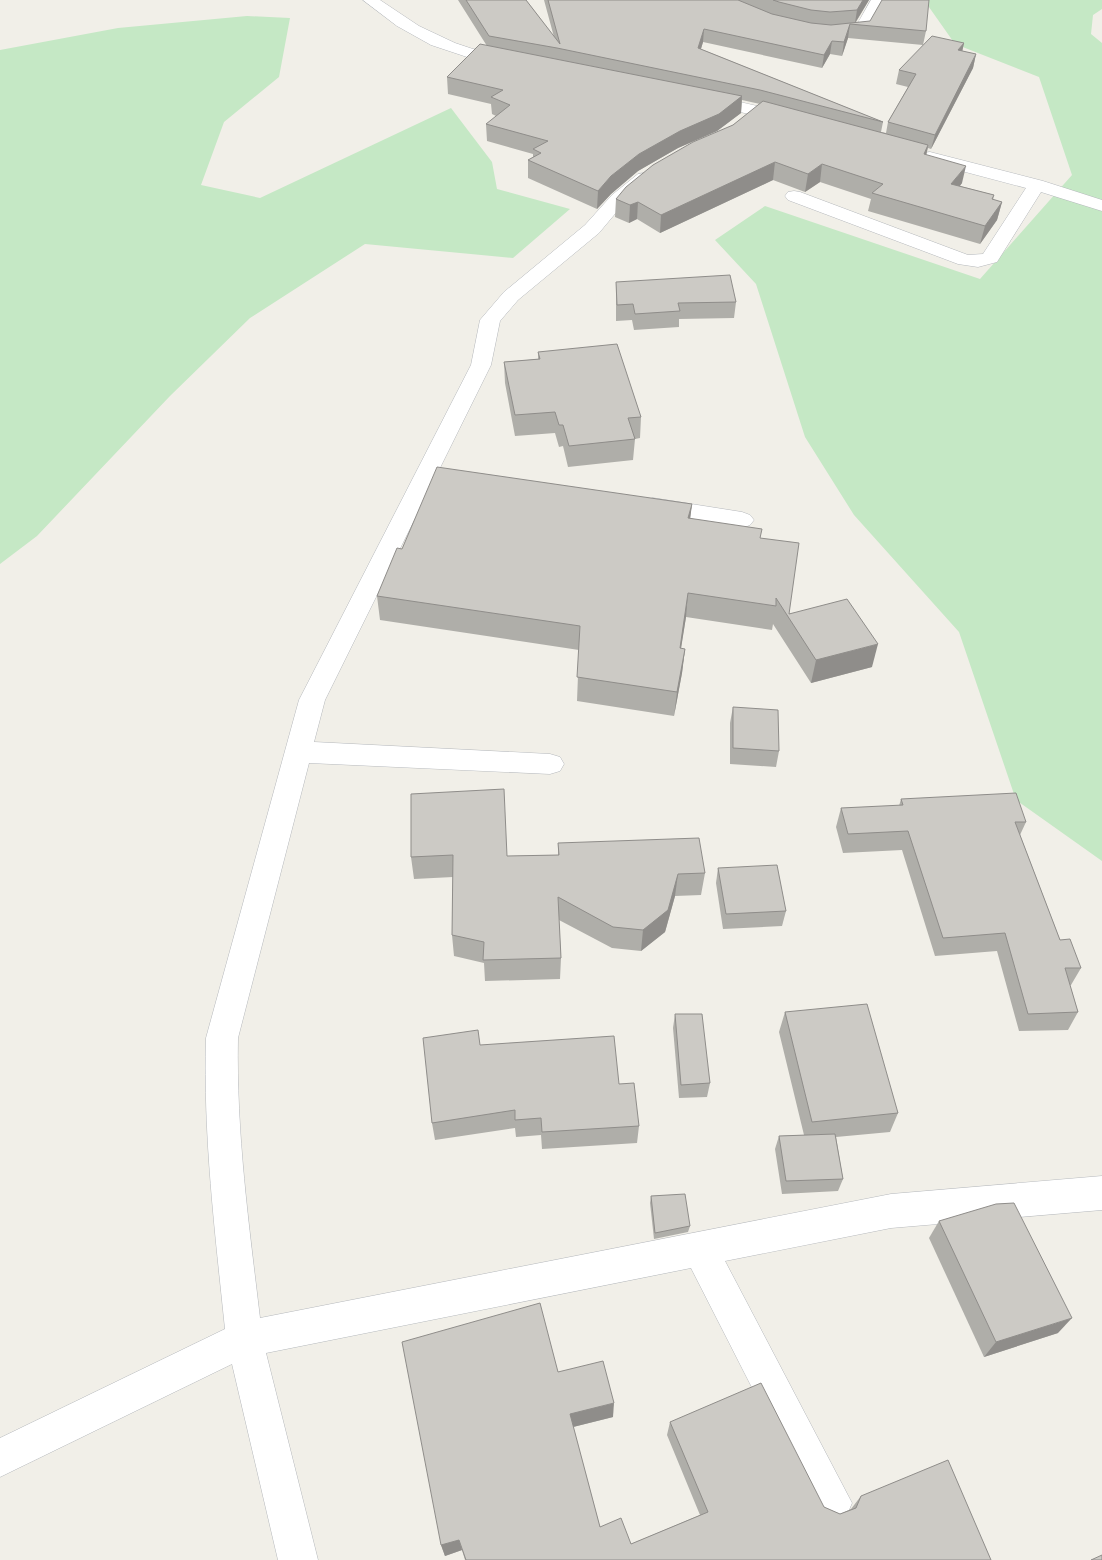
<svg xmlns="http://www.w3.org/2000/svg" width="1102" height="1560" viewBox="0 0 1102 1560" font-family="'Archivo Narrow',sans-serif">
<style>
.green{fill:#c5e8c5}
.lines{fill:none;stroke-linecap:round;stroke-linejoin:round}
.minor-casing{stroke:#b5b8bc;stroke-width:1}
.minor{fill:#fff;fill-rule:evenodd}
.wall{fill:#afaea9}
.shaded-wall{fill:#8f8d8a}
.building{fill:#cccac5;stroke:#8f8d8a}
</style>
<rect width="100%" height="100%" fill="#f1efe8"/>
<g class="green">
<path d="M 924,0 L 1102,0 L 1102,9 L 1093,15 L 1091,34 L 1102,43 L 1102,861 L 1016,800 L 959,632 L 854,515 L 805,437 L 756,284 L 715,240 L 765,206 L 980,279 L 1072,175 L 1039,77 L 955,44 Z"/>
<path d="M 247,16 L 290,18 L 279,77 L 224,122 L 201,185 L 260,198 L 451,108 L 492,162 L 497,189 L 570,209 L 513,258 L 365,244 L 250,318 L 170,396 L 37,536 L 0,564 L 0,50 L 118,28 Z"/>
</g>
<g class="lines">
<g class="minor-casing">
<g id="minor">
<path d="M 363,0 L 380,0 L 419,26 L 455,43 L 473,49 L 514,56 L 516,59 L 514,62 L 508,64 L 467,57 L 431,45 L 397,26 Z"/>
<path d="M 871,0 L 885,0 L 867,32 L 849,37 L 830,34 L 827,31 L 830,28 L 856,26 Z"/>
<path d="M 705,94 L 796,115 L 798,119 L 796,123 L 790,124 L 699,102 L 697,99 L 699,96 Z"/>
<path d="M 930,152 L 1043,181 L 1102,200 L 1102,211 L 1041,192 L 997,262 L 978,267 L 958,264 L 788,200 L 785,196 L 788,192 L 794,191 L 800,192 L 968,255 L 983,254 L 1026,188 L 924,161 L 921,157 L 924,153 Z"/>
<path d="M 644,173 L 650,174 L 653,178 L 650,182 L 624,203 L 599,233 L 518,300 L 500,321 L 491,365 L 325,700 L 314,742 L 550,754 L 560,757 L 564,764 L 560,771 L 550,774 L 309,763 L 238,1038 C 236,1132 249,1225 260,1318 L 891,1194 L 1102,1176 L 1102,1210 L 891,1228 L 725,1261 L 852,1503 L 846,1517 L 832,1523 L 818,1517 L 691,1268 L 266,1353 L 318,1560 L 278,1560 L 232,1364 L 0,1477 L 0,1438 L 225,1329 C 215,1232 203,1135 206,1038 L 299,700 L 471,365 L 480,320 L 504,292 L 585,225 L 612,195 L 638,174 Z"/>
<path d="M 653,498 L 742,512 L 750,515 L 754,520 L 750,525 L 742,528 L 645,511 L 641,506 L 645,501 Z"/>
</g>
</g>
<use href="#minor" class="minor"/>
</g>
<g class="wall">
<path d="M 458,0 L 526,0 L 554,37 L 544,0 L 738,0 L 775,14 L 738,0 L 869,0 L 856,22 L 926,31 L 923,45 L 848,38 L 842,56 L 830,54 L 822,68 L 703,42 L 701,49 L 883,122 L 881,132 L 886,133 L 888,122 L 908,87 L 896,84 L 899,70 L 964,43 L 962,51 L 976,54 L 973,68 L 931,149 L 928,148 L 926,155 L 962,183 L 960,186 L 994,195 L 993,200 L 1002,202 L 997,220 L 980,244 L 868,211 L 871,199 L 820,182 L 805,192 L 773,180 L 660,233 L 637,219 L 629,223 L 615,217 L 616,199 L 733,125 L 760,104 L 742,100 L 741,113 L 717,131 L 678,148 L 638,171 L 611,194 L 597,209 L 528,178 L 528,160 L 533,157 L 533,154 L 487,141 L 486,124 L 496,116 L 492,114 L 491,104 L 448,94 L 447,77 L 487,46 Z"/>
<path d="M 616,282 L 736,302 L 734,318 L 679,319 L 679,327 L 634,330 L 632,320 L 616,321 Z"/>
<path d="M 538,352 L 641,417 L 640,438 L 635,439 L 633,460 L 568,467 L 563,446 L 559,447 L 555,433 L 515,436 L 505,383 L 504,362 L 538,359 Z"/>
<path d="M 692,504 L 690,518 L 760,538 L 789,614 L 872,667 L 811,683 L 773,624 L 772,630 L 686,617 L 681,649 L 685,649 L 682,673 L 674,716 L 577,701 L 579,650 L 380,620 L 377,596 L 402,549 Z"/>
<path d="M 733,707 L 779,751 L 776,767 L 730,764 L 730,723 Z"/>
<path d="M 411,794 L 507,856 L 558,855 L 558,843 L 705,873 L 701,895 L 675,896 L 665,932 L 641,951 L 612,948 L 559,920 L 561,958 L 560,979 L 485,981 L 484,963 L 454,956 L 452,935 L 453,877 L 414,879 L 411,857 Z"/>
<path d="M 901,799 L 1026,822 L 1020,835 L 1060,940 L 1081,968 L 1071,985 L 1070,985 L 1078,1012 L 1068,1030 L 1019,1031 L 997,951 L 935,956 L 902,850 L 843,853 L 836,827 L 841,808 L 899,806 Z"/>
<path d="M 718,868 L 786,911 L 782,926 L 723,929 L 716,883 Z"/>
<path d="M 785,1012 L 898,1113 L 890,1132 L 836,1137 L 843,1179 L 838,1191 L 782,1194 L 775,1149 L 779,1136 L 804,1135 L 779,1032 Z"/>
<path d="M 675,1014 L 710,1083 L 707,1097 L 679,1098 L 673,1028 Z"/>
<path d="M 480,1045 L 619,1084 L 639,1126 L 637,1143 L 542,1149 L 541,1135 L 516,1137 L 515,1128 L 435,1140 L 432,1123 Z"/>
<path d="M 651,1196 L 690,1226 L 688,1232 L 654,1239 L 650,1203 Z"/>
<path d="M 939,1221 L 1058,1333 L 984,1357 L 929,1238 Z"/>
<path d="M 558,1372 L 613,1417 L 573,1427 L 600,1527 L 631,1544 L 700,1515 L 667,1435 L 670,1422 L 824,1507 L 840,1514 L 851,1509 L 861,1496 L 991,1560 L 465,1560 L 462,1550 L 445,1556 L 441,1545 Z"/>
</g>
<g class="shaded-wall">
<path d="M 863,0 L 869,0 L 855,23 L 857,10 Z"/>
<path d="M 850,24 L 848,38 L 842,56 L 844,42 Z"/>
<path d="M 704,29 L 703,42 L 697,61 L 698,48 Z"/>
<path d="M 832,41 L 830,54 L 822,68 L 824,55 Z"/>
<path d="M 964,43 L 961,57 L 958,50 Z"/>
<path d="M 976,54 L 973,68 L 931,149 L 935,135 Z"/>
<path d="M 742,96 L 741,113 L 717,131 L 678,148 L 638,171 L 611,194 L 597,209 L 598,191 L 611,176 L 639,154 Z"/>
<path d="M 928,145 L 925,162 L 924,154 Z"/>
<path d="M 775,162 L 773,180 L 660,233 L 661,215 Z"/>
<path d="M 822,164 L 820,182 L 805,192 L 808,174 Z"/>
<path d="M 966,166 L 962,183 L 947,202 L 951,184 Z"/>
<path d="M 638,202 L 637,219 L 629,223 L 630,205 Z"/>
<path d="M 1002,202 L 997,220 L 980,244 L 985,226 Z"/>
<path d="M 692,504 L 689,528 L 688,518 Z"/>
<path d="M 688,593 L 686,617 L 677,672 L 680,648 Z"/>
<path d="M 878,644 L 872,667 L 811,683 L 816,660 Z"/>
<path d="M 685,649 L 682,673 L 674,716 L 677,692 Z"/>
<path d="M 678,874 L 675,896 L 665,932 L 641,951 L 643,930 Z"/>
<path d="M 1072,1318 L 1058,1333 L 984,1357 L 996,1342 Z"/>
<path d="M 614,1403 L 613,1417 L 569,1428 L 570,1414 Z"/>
<path d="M 459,1540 L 462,1550 L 445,1556 L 441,1545 Z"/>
</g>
<g class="building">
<path d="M 466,0 L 526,0 L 560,44 L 548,0 L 738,0 L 772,14 L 811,23 L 831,25 L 870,21 L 882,0 L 929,0 L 926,31 L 850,24 L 844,42 L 832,41 L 824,55 L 704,29 L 698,48 L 883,122 L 760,90 L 557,48 L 489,36 Z"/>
<path d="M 773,0 L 863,0 L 857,10 L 830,12 L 811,10 L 779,2 Z"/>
<path d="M 932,36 L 964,43 L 958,50 L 976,54 L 935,135 L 888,122 L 916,74 L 899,70 Z"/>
<path d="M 480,44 L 742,96 L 719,114 L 680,131 L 639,154 L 611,176 L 598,191 L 528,160 L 541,153 L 533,149 L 548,141 L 486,124 L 510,105 L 491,97 L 503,90 L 447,77 Z"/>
<path d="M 763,101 L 928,145 L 924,154 L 966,166 L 951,184 L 994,195 L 992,199 L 1002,202 L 985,226 L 872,193 L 883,184 L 822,164 L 808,174 L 775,162 L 661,215 L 638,202 L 630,205 L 616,199 L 626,187 L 653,165 L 693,142 L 733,125 Z"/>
<path d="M 730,275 L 736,302 L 678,303 L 680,311 L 635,314 L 633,304 L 617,305 L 616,282 Z"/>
<path d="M 617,344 L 641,417 L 628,418 L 635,439 L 569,446 L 563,425 L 559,425 L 555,412 L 515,415 L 504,362 L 540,359 L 538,352 Z"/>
<path d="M 437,467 L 692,504 L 688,518 L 762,529 L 760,538 L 799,543 L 789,614 L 847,599 L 878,644 L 816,660 L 776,598 L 776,606 L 688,593 L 680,648 L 685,649 L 677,692 L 577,677 L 580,626 L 377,596 L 397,548 L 402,549 Z"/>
<path d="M 733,707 L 778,710 L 779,751 L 733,748 Z"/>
<path d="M 504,789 L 507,856 L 559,855 L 558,843 L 699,838 L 705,873 L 678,874 L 668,910 L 643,930 L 613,927 L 558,897 L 561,958 L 483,960 L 484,942 L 452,935 L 453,855 L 411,857 L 411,794 Z"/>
<path d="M 1016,793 L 1026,822 L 1015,822 L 1060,940 L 1070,939 L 1081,968 L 1065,968 L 1078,1012 L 1028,1014 L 1005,933 L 943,938 L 908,831 L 848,834 L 841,808 L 903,805 L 901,799 Z"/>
<path d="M 777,865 L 786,911 L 726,914 L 718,868 Z"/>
<path d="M 867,1004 L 898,1113 L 812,1122 L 785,1012 Z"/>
<path d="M 675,1014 L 702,1014 L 710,1083 L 681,1085 Z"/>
<path d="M 478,1030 L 480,1045 L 614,1036 L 619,1084 L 634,1083 L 639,1126 L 542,1132 L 541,1118 L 515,1120 L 515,1110 L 432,1123 L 423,1038 Z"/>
<path d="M 835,1134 L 843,1179 L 786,1181 L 779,1136 Z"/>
<path d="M 685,1194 L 690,1226 L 655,1233 L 651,1196 Z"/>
<path d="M 1014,1203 L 1072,1318 L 996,1342 L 939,1221 L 996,1204 Z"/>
<path d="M 540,1303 L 558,1372 L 603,1361 L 614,1403 L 570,1414 L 600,1527 L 621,1518 L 631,1544 L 708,1512 L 670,1422 L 761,1383 L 824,1507 L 840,1514 L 856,1508 L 861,1496 L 948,1460 L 991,1560 L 466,1560 L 459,1540 L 441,1545 L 402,1342 Z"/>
<path d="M 1102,1555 L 1102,1560 L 1091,1560 Z"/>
</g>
</svg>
